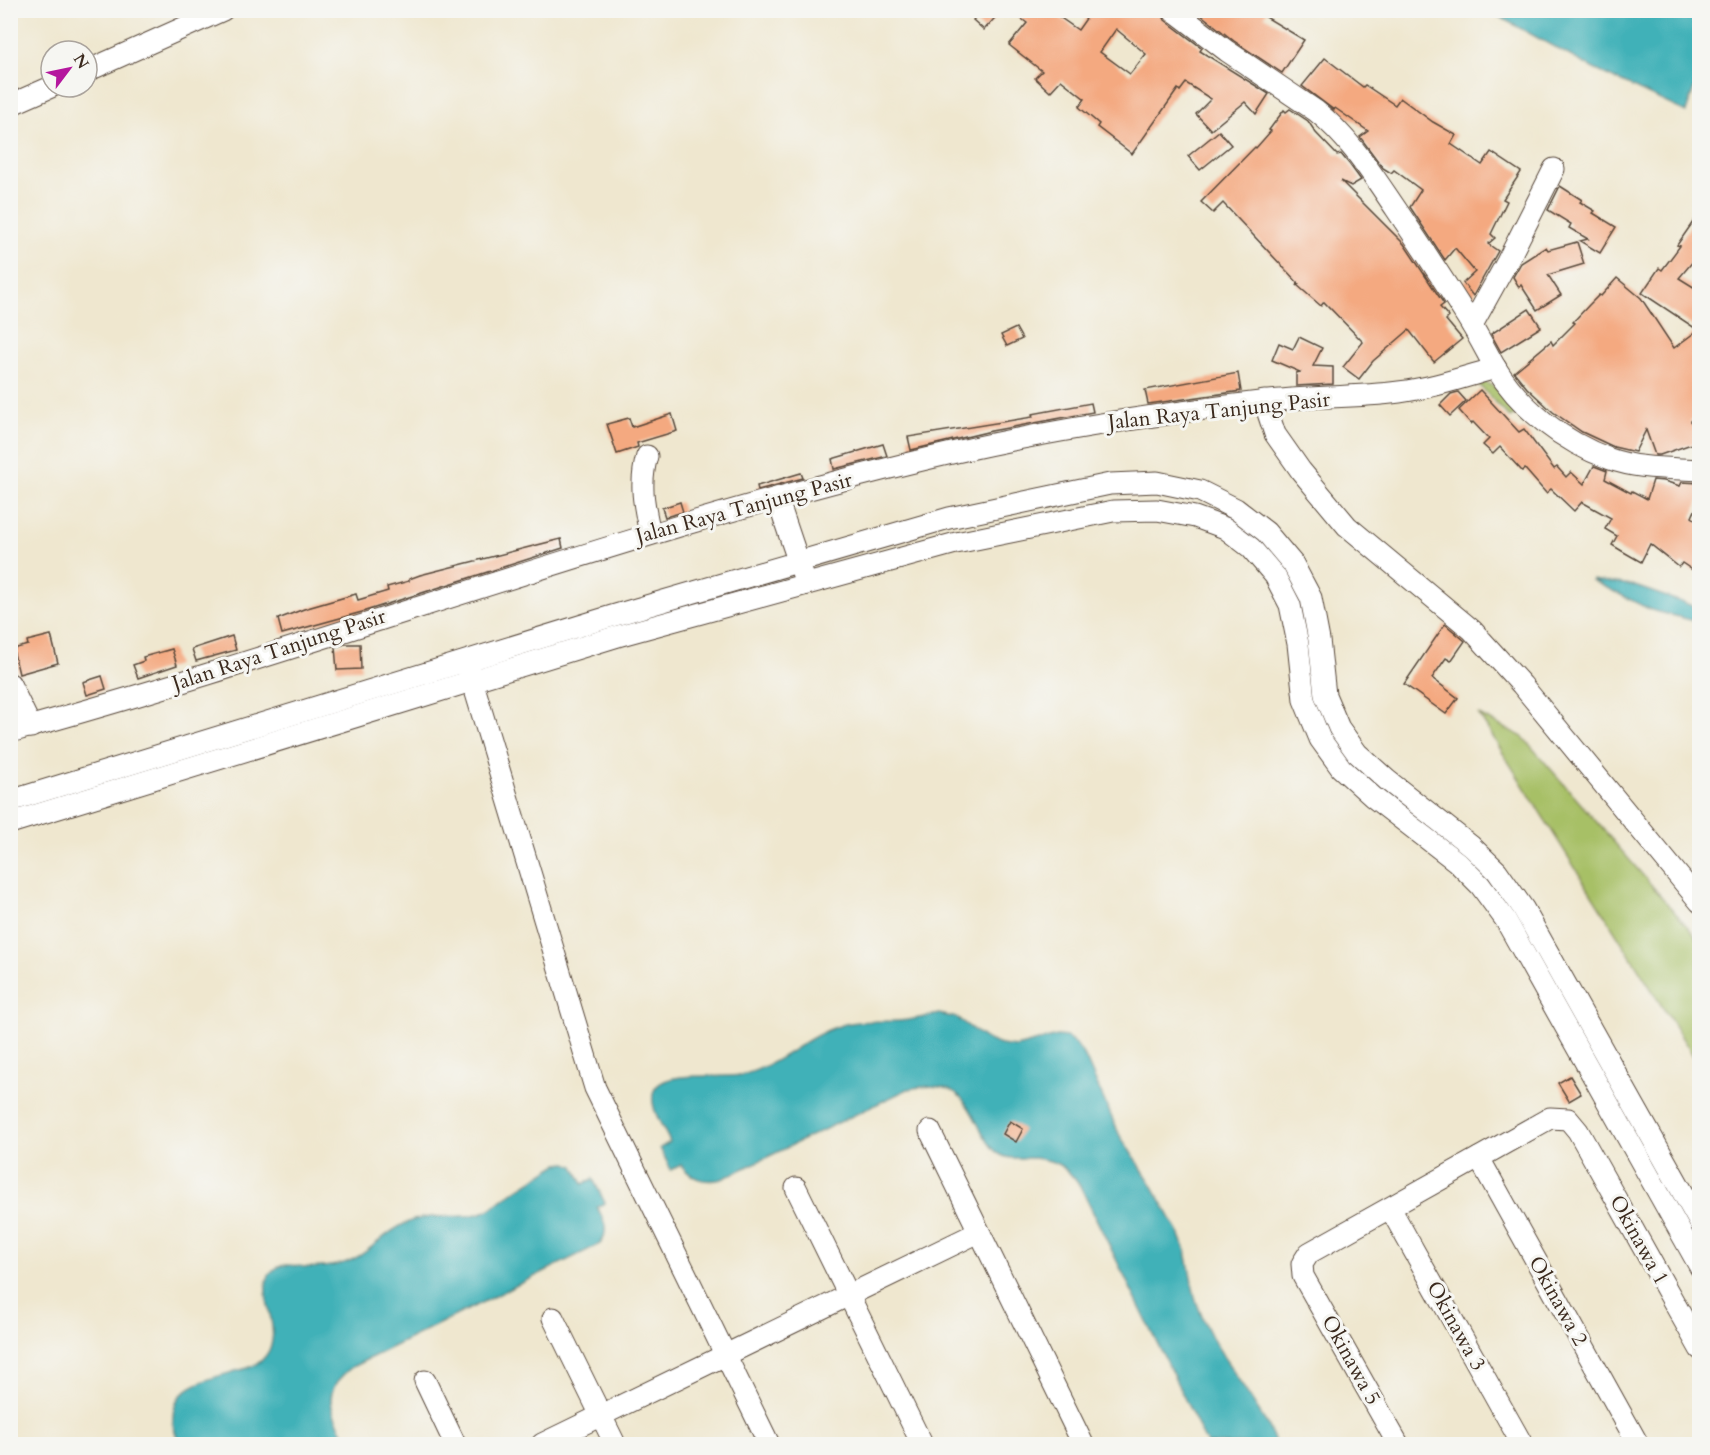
<svg xmlns="http://www.w3.org/2000/svg" width="1710" height="1455" viewBox="0 0 1710 1455" font-family="Cardo,serif">
<style>
.green{fill:#a7c066;stroke:#717542;stroke-width:1.5}
.water{fill:#40b1b8;stroke:#3e6e6b;stroke-width:1.5}
.building{fill:#f4a980;fill-rule:evenodd}
.lines{fill:none;stroke-linecap:round;stroke-linejoin:round}
.minor-casing{stroke:#564639;stroke-width:23}
.minor{stroke:#fff;stroke-width:21}
.labels{text-anchor:middle;dominant-baseline:central;stroke-width:6;stroke-linejoin:round;paint-order:stroke}
.street-label{font-size:21px;fill:#3b2a1e;stroke:#f6f6f2}
</style>
<rect width="100%" height="100%" fill="#f6f6f2"/>
<filter id="ink" filterUnits="userSpaceOnUse"><feTurbulence type="fractalNoise" baseFrequency=".0167" numOctaves="2"/><feDisplacementMap in="SourceGraphic" scale="12" xChannelSelector="R" yChannelSelector="G"/><feConvolveMatrix kernelMatrix="1 2 1 2 8 2 1 2 1" color-interpolation-filters="sRGB"/></filter>
<filter id="wash" filterUnits="userSpaceOnUse"><feTurbulence type="fractalNoise" baseFrequency=".008" numOctaves="4" result="noise"/><feDisplacementMap in="SourceGraphic" scale="24" xChannelSelector="R" yChannelSelector="G"/><feGaussianBlur stdDeviation="1.35" result="paint"/><feColorMatrix in="noise" values="0 0 0 0 0 0 0 0 0 0 0 0 0 0 0 0 0 1.4 0 .05"/><feComposite in="paint" operator="in"/></filter>
<g filter="url(#wash)">
<rect width="100%" height="100%" fill="#efe7cf"/>
<g class="green">
<path d="M 1470,375 L 1504,391 L 1522,409 L 1510,418 Z"/>
<path d="M 1479,715 L 1523,737 L 1699,940 L 1699,1065 Z"/>
</g>
<g class="water">
<path d="M 1489,11 L 1699,11 L 1699,84 L 1696,82 L 1686,112 L 1594,69 Z"/>
<path d="M 1591,580 L 1632,585 L 1699,608 L 1699,622 L 1651,610 Z"/>
<path d="M 939,1014 L 957,1018 L 986,1039 L 1001,1045 L 1016,1047 L 1057,1036 L 1067,1037 L 1076,1044 L 1085,1057 L 1120,1136 L 1151,1183 L 1180,1235 L 1186,1251 L 1195,1298 L 1203,1319 L 1215,1343 L 1267,1424 L 1276,1444 L 1207,1444 L 1080,1186 C 1065,1164 1052,1158 1026,1158 C 1017,1158 1006,1159 999,1154 C 990,1148 987,1140 982,1132 C 962,1093 955,1080 908,1089 L 722,1179 C 704,1183 693,1180 681,1165 L 671,1170 L 660,1148 L 670,1142 C 664,1128 645,1103 656,1087 C 669,1070 720,1079 741,1075 C 777,1067 804,1037 839,1026 C 858,1019 879,1022 898,1021 C 912,1020 926,1017 939,1014 Z"/>
<path d="M 567,1163 L 574,1166 L 583,1184 L 593,1179 L 605,1203 L 597,1207 C 604,1220 610,1230 600,1244 L 352,1367 C 317,1394 333,1412 349,1444 L 180,1444 C 177,1437 172,1427 173,1418 C 173,1384 210,1379 236,1371 C 245,1369 254,1367 261,1361 C 292,1333 248,1289 275,1269 C 284,1262 294,1266 305,1267 C 315,1268 327,1267 337,1265 C 368,1258 379,1235 406,1223 C 433,1211 462,1222 486,1211 C 494,1208 501,1200 509,1195 C 525,1184 542,1174 558,1164 Z"/>
</g>
<g id="blocks">
<g class="building">
<path d="M 982,10 L 1002,10 L 984,30 L 973,20 Z"/>
<path d="M 1010,10 L 1061,10 L 1058,16 L 1078,30 L 1092,10 L 1161,10 L 1165,20 L 1202,48 L 1200,51 L 1269,94 L 1256,114 L 1245,102 L 1211,130 L 1196,114 L 1211,99 L 1186,83 L 1180,91 L 1178,89 L 1132,154 L 1097,127 L 1099,124 L 1079,107 L 1085,99 L 1061,80 L 1050,92 L 1035,78 L 1042,71 L 1009,45 L 1027,23 ZM 1116,29 L 1146,54 L 1130,74 L 1100,52 Z"/>
<path d="M 1195,10 L 1267,10 L 1264,16 L 1304,40 L 1282,73 L 1234,41 Z"/>
<path d="M 1325,58 L 1363,87 L 1365,85 L 1395,105 L 1400,98 L 1433,122 L 1456,135 L 1451,144 L 1482,165 L 1491,152 L 1521,172 L 1503,199 L 1507,201 L 1491,234 L 1495,238 L 1488,244 L 1498,251 L 1473,296 L 1463,283 L 1475,272 L 1455,248 L 1445,260 L 1410,207 L 1421,190 L 1394,170 L 1391,173 L 1383,168 L 1360,137 L 1368,131 L 1335,108 L 1334,110 L 1302,86 Z"/>
<path d="M 1290,109 L 1308,121 L 1316,133 L 1337,155 L 1341,154 L 1350,165 L 1361,180 L 1351,186 L 1341,181 L 1404,244 L 1444,304 L 1440,307 L 1449,317 L 1446,320 L 1462,339 L 1434,362 L 1409,330 L 1373,361 L 1359,379 L 1343,367 L 1363,342 L 1324,302 L 1321,306 L 1297,285 L 1299,284 L 1223,203 L 1213,213 L 1201,202 L 1255,147 L 1256,148 L 1271,131 L 1269,130 L 1284,110 L 1286,112 Z"/>
<path d="M 1219,131 L 1231,145 L 1200,170 L 1188,156 Z"/>
<path d="M 1560,186 L 1582,200 L 1580,202 L 1595,211 L 1593,213 L 1616,227 L 1600,253 L 1580,241 L 1588,239 L 1569,228 L 1571,224 L 1548,210 Z"/>
<path d="M 1700,212 L 1700,253 L 1679,278 L 1700,291 L 1700,412 L 1690,421 L 1700,434 L 1700,441 L 1660,455 L 1655,455 L 1646,430 L 1635,452 L 1614,447 L 1582,432 L 1553,412 L 1527,388 L 1514,372 L 1551,341 L 1553,345 L 1575,323 L 1573,322 L 1589,305 L 1599,295 L 1601,296 L 1617,278 L 1641,298 L 1674,348 L 1698,330 L 1642,293 L 1659,268 L 1662,270 L 1680,246 L 1677,245 Z"/>
<path d="M 1577,242 L 1584,264 L 1548,275 L 1561,295 L 1537,310 L 1521,285 L 1519,287 L 1513,277 L 1521,263 L 1546,247 L 1548,250 Z"/>
<path d="M 1529,309 L 1541,327 L 1501,352 L 1491,334 Z"/>
<path d="M 1016,328 L 1022,339 L 1007,346 L 1001,335 Z"/>
<path d="M 1299,337 L 1322,348 L 1313,366 L 1333,367 L 1333,384 L 1296,386 L 1296,373 L 1300,372 L 1272,360 L 1279,343 L 1293,349 Z"/>
<path d="M 1238,373 L 1241,391 L 1148,404 L 1145,390 Z"/>
<path d="M 1480,390 L 1519,432 L 1524,429 L 1554,469 L 1557,467 L 1566,477 L 1571,472 L 1584,484 L 1594,466 L 1607,471 L 1605,479 L 1631,493 L 1632,491 L 1647,499 L 1653,480 L 1664,481 L 1680,486 L 1682,482 L 1700,483 L 1700,499 L 1692,517 L 1700,523 L 1700,563 L 1694,571 L 1682,563 L 1679,567 L 1650,544 L 1641,562 L 1622,551 L 1612,545 L 1617,536 L 1605,529 L 1611,518 L 1582,502 L 1574,511 L 1551,489 L 1546,493 L 1525,469 L 1522,471 L 1500,447 L 1493,454 L 1483,445 L 1489,439 L 1473,422 L 1471,424 L 1459,410 Z"/>
<path d="M 1458,392 L 1466,401 L 1450,416 L 1440,405 L 1451,394 Z"/>
<path d="M 1091,403 L 1093,412 L 991,431 L 911,450 L 908,437 L 1033,417 L 1032,414 Z"/>
<path d="M 672,414 L 677,431 L 637,443 L 638,447 L 617,454 L 607,424 L 629,418 L 632,427 Z"/>
<path d="M 883,444 L 887,456 L 834,469 L 832,459 Z"/>
<path d="M 801,473 L 803,478 L 758,490 L 757,486 Z"/>
<path d="M 680,502 L 683,512 L 665,517 L 662,508 Z"/>
<path d="M 561,539 L 563,548 L 362,612 L 282,634 L 278,619 L 304,609 L 356,594 L 358,600 L 388,591 L 387,587 L 409,581 L 409,579 L 420,575 Z"/>
<path d="M 1445,624 L 1465,641 L 1451,661 L 1446,658 L 1432,678 L 1458,698 L 1446,714 L 1404,684 Z"/>
<path d="M 51,635 L 58,663 L 19,674 L 13,649 L 28,645 L 27,641 Z"/>
<path d="M 232,636 L 236,650 L 196,661 L 192,649 Z"/>
<path d="M 345,644 L 360,644 L 361,669 L 337,670 L 335,647 Z"/>
<path d="M 172,649 L 177,665 L 138,678 L 133,665 L 144,661 L 143,657 Z"/>
<path d="M 102,676 L 106,689 L 87,695 L 83,682 Z"/>
<path d="M 1570,1076 L 1581,1094 L 1569,1101 L 1558,1083 Z"/>
<path d="M 1010,1121 L 1023,1129 L 1016,1142 L 1003,1134 Z"/>
</g>
</g>
</g>
<g filter="url(#ink)">
<use href="#blocks" fill-opacity="0" stroke="#564639" stroke-width="1.5"/>
<g class="lines">
<g class="minor-casing">
<g id="minor">
<path d="M 1173,10 L 1227,51 L 1316,111 C 1350,138 1372,174 1396,209 C 1421,246 1445,282 1468,319 C 1478,335 1486,351 1495,367 C 1521,409 1563,442 1610,459 C 1637,469 1671,468 1700,470"/>
<path d="M 87,71 L 223,10"/>
<path d="M 10,105 L 51,87"/>
<path d="M 1472,325 L 1507,262 L 1554,169"/>
<path d="M 1264,401 L 1275,434 L 1301,471 L 1347,526 L 1472,630 L 1522,685 L 1700,902"/>
<path d="M 647,456 C 639,484 644,506 650,533"/>
<path d="M 777,498 L 803,575"/>
<path d="M 469,670 L 595,1088 L 769,1444"/>
<path d="M 10,684 L 31,727"/>
<path d="M 10,732 C 328,645 635,526 956,452 C 1056,429 1159,414 1260,402 C 1306,396 1353,398 1399,392 C 1432,388 1464,377 1496,368"/>
<path d="M 10,801 L 612,616 L 949,518 L 1110,484 L 1157,482 L 1200,491 L 1236,509 L 1266,532 L 1293,564 L 1311,598 L 1319,640 L 1325,695 L 1339,728 L 1357,753 L 1387,780 L 1471,846 L 1497,871 L 1523,908 L 1700,1223"/>
<path d="M 10,823 L 618,636 L 956,543 L 1113,511 L 1157,510 L 1195,517 L 1225,528 L 1251,548 L 1275,576 L 1290,605 L 1298,644 L 1304,700 L 1320,739 L 1341,768 L 1373,797 L 1457,862 L 1480,885 L 1505,919 L 1700,1267"/>
<path d="M 930,1131 L 1083,1444"/>
<path d="M 1479,1158 L 1638,1444"/>
<path d="M 796,1188 L 922,1444"/>
<path d="M 1390,1208 L 1522,1444"/>
<path d="M 553,1318 L 615,1444"/>
<path d="M 425,1381 L 455,1444"/>
<path d="M 542,1444 L 979,1232"/>
<path d="M 1398,1444 L 1303,1276 L 1302,1264 L 1309,1253 L 1550,1118 L 1568,1119 L 1578,1131 L 1700,1349"/>
</g>
</g>
<use href="#minor" class="minor"/>
</g>
</g>
<g class="labels">
<g class="street-label">
<text transform="translate(1219 411) rotate(-6)">Jalan Raya Tanjung Pasir</text>
<text transform="translate(744 508) rotate(-15)">Jalan Raya Tanjung Pasir</text>
<text transform="translate(279 650) rotate(-18)">Jalan Raya Tanjung Pasir</text>
<text transform="translate(1639 1240) rotate(61)">Okinawa 1</text>
<text transform="translate(1558 1301) rotate(61)">Okinawa 2</text>
<text transform="translate(1456 1326) rotate(61)">Okinawa 3</text>
<text transform="translate(1351 1360) rotate(61)">Okinawa 5</text>
</g>
</g>
<rect width="1710" height="1455" fill="none" stroke="#f6f6f2" stroke-width="36"/>
<g transform="translate(69 69) rotate(58)"><circle r="28" fill="#f6f6f2" stroke="#aba49d" stroke-width="1.5"/>
<path d="M0-4.5L10 22L0 15L-10 22Z" fill="#b5179e"/>
<text y="-9" font-size="16" font-weight="bold" text-anchor="middle" fill="#3b2a1e">N</text>
</g>
</svg>
